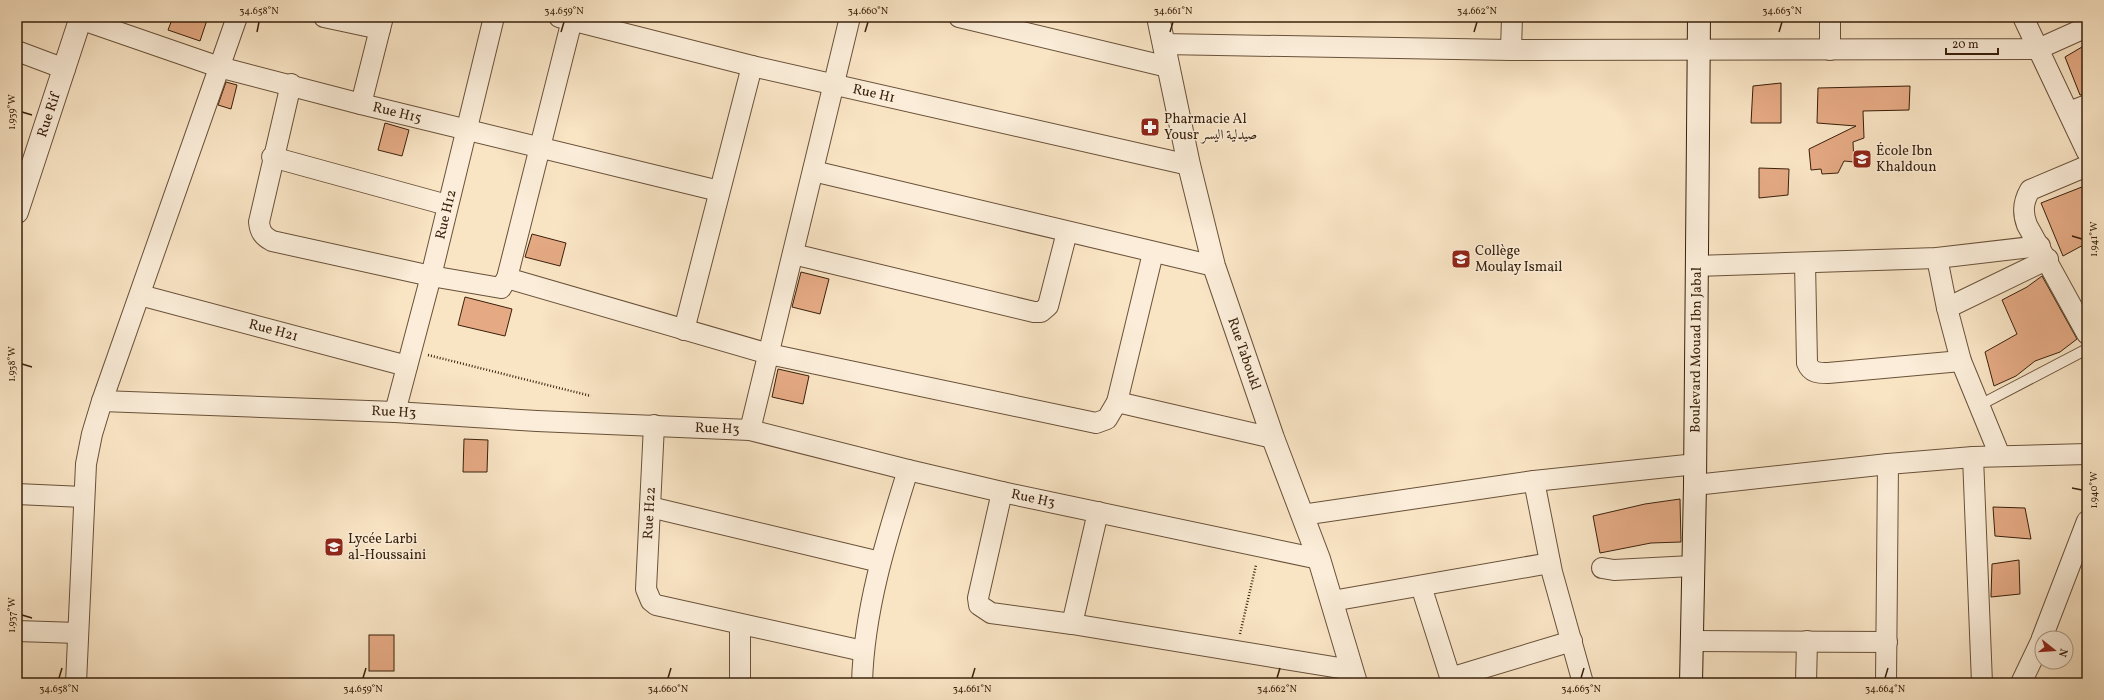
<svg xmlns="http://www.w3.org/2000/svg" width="2104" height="700" viewBox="0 0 2104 700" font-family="Vollkorn,Amiri,serif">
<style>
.building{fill:#e5aa84;stroke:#39200b}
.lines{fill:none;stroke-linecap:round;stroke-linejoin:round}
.service-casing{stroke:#695139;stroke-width:12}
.minor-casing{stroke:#695139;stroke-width:22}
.tertiary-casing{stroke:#695139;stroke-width:24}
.secondary-casing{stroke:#39200b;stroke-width:24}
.path{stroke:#39200b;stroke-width:2.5;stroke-dasharray:1 2;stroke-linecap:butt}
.service{stroke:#fbedd9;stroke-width:10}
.minor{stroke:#fbedd9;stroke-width:20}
.tertiary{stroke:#fbedd9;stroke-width:22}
.secondary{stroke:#fbedd9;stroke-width:22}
.ticks{fill:none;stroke:#39200b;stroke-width:1.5}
.labels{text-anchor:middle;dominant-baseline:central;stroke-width:3;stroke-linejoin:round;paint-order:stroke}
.street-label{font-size:14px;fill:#39200b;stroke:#fbedd9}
.poi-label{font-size:14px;fill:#39200b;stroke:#fbedd9;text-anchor:start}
.neatline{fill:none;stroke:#39200b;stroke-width:1.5}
.ticks-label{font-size:10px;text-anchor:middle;fill:#39200b}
</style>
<rect width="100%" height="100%" fill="#f9e4c4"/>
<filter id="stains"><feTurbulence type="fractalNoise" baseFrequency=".005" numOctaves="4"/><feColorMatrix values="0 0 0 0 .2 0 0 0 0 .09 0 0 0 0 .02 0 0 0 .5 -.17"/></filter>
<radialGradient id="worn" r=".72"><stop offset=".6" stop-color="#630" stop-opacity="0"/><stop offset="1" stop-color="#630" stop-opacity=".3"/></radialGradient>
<g class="building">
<path d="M 173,17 L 197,17 L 207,20 L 200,41 L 168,30 Z"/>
<path d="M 2087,44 L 2087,94 L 2080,95 L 2065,57 Z"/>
<path d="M 226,82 L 237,85 L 231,109 L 218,105 Z"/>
<path d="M 1781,83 L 1781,123 L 1751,123 L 1753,86 Z"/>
<path d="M 1910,86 L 1909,110 L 1863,111 L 1864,138 L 1853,142 L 1854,162 L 1844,161 L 1838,173 L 1822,174 L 1821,169 L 1811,170 L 1809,149 L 1856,126 L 1817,123 L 1818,88 Z"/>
<path d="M 385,123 L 409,130 L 402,156 L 378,150 Z"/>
<path d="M 1759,168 L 1789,169 L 1788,195 L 1759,198 Z"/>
<path d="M 2087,185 L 2087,243 L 2063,256 L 2041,203 Z"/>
<path d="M 532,234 L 566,243 L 560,266 L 525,257 Z"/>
<path d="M 801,272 L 829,279 L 820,314 L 792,307 Z"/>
<path d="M 2042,276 L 2077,339 L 2060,352 L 2035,361 L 2016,376 L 1994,386 L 1985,352 L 2017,334 L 2002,300 L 2027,287 Z"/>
<path d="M 465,297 L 512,309 L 505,336 L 458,325 Z"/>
<path d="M 778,369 L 809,376 L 803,404 L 772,397 Z"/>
<path d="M 464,439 L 488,440 L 487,472 L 463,472 Z"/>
<path d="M 1680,499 L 1681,542 L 1651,543 L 1600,553 L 1593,516 L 1645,504 Z"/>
<path d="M 1993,507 L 2025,508 L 2031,539 L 1995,536 Z"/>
<path d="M 2019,560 L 2020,594 L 1991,597 L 1992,564 Z"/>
<rect x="369" y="635" width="25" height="36"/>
</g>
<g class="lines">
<g class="service-casing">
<path id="service" d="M 1978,406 L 2087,349"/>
</g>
<g class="minor-casing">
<g id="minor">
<path d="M 324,17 L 380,29"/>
<path id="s1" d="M 559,17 L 752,66 L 1189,165"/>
<path d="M 959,17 L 1168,67"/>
<path d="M 2023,17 L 2087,152"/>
<path id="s2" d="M 80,19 L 219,67 L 361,104 L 719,191"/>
<path d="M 1163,44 L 1511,50 L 2038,49 L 2087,27"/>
<path d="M 1511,50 L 1512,17"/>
<path d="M 1830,50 L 1830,17"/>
<path d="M 17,51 L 65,69"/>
<path d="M 291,84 L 259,222 C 260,232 263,236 272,241 L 431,276 L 501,288 L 507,278 L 572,20"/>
<path d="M 361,104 L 383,17"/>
<path d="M 2069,112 L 2087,105"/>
<path d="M 272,157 L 447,205"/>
<path d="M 2087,166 L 2030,190 C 2023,202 2022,212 2027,225 L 2087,334"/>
<path d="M 813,171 L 1214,266"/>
<path d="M 793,254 L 1034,312 L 1041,312 L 1048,306 L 1067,232"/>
<path d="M 1937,258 L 1947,308 L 1961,361 L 2000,456"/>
<path d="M 1805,263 L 1807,363 C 1811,373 1818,373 1828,373 L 1961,361"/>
<path d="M 1696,266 L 1937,258 L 2040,246"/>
<path d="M 507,278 L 769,354 L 1096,423 L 1107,419 L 1117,402 L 1153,253"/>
<path id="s3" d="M 140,295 L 407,366"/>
<path d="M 1947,308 L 2048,259"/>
<path d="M 684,330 L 752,66"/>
<path id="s4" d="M 102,401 L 395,412 L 537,421 L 750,430 L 908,470 L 1002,492 L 1319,559"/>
<path d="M 1117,402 L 1273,438"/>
<path id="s5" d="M 395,412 L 431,276 L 494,17"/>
<path d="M 654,425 L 646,589 L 651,601 L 656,605 L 863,651"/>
<path d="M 750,430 L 850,17"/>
<path d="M 1973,457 L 1982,683"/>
<path d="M 1534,481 L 1552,572 L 1583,683"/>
<path d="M 1695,485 L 1888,464 L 1973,457 L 2087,454"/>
<path d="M 1002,492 L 978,598 L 979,605 L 991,613 L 1072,624 L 1352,670"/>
<path d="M 17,494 L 83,497"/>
<path d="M 650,507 L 880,562"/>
<path d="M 1302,515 L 1534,481 L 1696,464"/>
<path d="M 1602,568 L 1614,570 L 1692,566"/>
<path d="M 1421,586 L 1452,683"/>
<path d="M 1332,601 L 1550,563"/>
<path d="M 1072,624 L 1098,512"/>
<path d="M 740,625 L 740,683"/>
<path d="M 17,631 L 78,633"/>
<path d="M 2042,638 L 2087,521"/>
<path d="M 1692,641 L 1887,642"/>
<path d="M 1450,678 L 1572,641"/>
<path d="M 76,683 L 86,464 L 92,434 L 102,401 L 237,17"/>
<path d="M 862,683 C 864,610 886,540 908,470"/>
<path d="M 1806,683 L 1807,641"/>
<path d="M 1886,683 L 1888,464"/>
<path d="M 2021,683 L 2042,639"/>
</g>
</g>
<g class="tertiary-casing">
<g id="tertiary">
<path id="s6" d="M 1158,17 L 1189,165 L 1214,266 L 1273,438 L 1319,559 L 1356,683"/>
<path id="s7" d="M 17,212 L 81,17"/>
</g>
</g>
<g class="secondary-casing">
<g id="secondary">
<path id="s8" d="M 1691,683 L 1695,485 L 1699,17"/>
</g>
</g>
<g class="path">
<path d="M 428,355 L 591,396"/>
<path d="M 1240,634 L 1256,565"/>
</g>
<use href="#service" class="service"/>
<use href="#minor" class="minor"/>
<use href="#tertiary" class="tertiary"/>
<use href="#secondary" class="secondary"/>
</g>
<path class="ticks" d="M 257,32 L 259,22M 561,32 L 564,22M 865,32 L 868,22M 1170,32 L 1173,22M 1474,32 L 1477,22M 1779,32 L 1782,22M 22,112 L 32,115M 2072,236 L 2082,239M 22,364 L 32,367M 2072,488 L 2082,490M 22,615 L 32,618M 59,678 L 62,668M 363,678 L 366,668M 668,678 L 671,668M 972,678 L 975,668M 1277,678 L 1280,668M 1581,678 L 1584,668M 1885,678 L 1888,668"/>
<defs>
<g id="pharmacy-square" transform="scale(1)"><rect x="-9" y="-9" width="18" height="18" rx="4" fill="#8f2418" stroke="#fbedd9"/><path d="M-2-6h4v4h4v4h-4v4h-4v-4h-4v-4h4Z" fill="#fff"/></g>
<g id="school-square" transform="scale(1)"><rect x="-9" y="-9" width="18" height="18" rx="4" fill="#8f2418" stroke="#fbedd9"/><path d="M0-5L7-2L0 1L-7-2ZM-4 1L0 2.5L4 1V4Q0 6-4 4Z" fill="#fff"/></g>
</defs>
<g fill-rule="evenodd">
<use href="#pharmacy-square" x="1150" y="127"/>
<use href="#school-square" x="1862" y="159"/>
<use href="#school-square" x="1461" y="259"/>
<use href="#school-square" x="334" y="547"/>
</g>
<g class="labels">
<g class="street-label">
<text stroke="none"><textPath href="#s1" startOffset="324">Rue H1</textPath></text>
<text stroke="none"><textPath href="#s2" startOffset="331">Rue H15</textPath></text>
<text stroke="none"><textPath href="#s7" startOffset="102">Rue Rif</textPath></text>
<text stroke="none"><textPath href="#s5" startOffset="204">Rue H12</textPath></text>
<text stroke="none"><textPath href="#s3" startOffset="138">Rue H21</textPath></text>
<text stroke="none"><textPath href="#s8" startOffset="333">Boulevard Mouad Ibn Jabal</textPath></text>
<text stroke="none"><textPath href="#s6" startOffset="348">Rue Taboukl</textPath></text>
<text stroke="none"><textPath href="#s4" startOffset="292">Rue H3</textPath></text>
<text stroke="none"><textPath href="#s4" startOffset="616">Rue H3</textPath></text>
<text stroke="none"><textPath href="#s4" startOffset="940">Rue H3</textPath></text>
<text transform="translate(650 513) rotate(-87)">Rue H22</text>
</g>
<g class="poi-label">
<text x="1164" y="119">Pharmacie Al<tspan x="1164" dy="16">Yousr صيدلية اليسر</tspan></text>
<text x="1876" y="151">École Ibn<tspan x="1876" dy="16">Khaldoun</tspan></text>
<text x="1475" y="251">Collège<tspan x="1475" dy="16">Moulay Ismail</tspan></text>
<text x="348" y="539">Lycée Larbi<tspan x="348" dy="16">al-Houssaini</tspan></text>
</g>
</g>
<rect width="2104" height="700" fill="none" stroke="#f9e4c4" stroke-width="44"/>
<g transform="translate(2054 650) rotate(107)"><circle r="19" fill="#fbedd9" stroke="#ad9b87"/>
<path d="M0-3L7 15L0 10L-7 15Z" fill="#8f2418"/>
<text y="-6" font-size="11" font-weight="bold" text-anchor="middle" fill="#39200b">N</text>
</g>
<path d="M1946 48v6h52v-6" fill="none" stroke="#39200b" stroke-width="2"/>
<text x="1952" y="48" font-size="12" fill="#39200b" stroke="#fbedd9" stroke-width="3" paint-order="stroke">20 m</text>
<rect x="22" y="22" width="2060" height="656" class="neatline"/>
<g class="ticks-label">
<text x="259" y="14">34.658°N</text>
<text x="564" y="14">34.659°N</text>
<text x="868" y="14">34.660°N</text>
<text x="1173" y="14">34.661°N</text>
<text x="1477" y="14">34.662°N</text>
<text x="1782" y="14">34.663°N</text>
<text transform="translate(11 112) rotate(-90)" y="4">1.939°W</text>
<text transform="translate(2093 239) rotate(-90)" y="4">1.941°W</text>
<text transform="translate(11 364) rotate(-90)" y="4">1.938°W</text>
<text transform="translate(2093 490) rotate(-90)" y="4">1.940°W</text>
<text transform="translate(11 615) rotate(-90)" y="4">1.937°W</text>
<text x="59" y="692">34.658°N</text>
<text x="363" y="692">34.659°N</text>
<text x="668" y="692">34.660°N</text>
<text x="972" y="692">34.661°N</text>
<text x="1277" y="692">34.662°N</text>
<text x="1581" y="692">34.663°N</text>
<text x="1885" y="692">34.664°N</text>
</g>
<rect width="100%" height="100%" filter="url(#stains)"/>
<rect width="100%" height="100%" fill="url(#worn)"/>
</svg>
